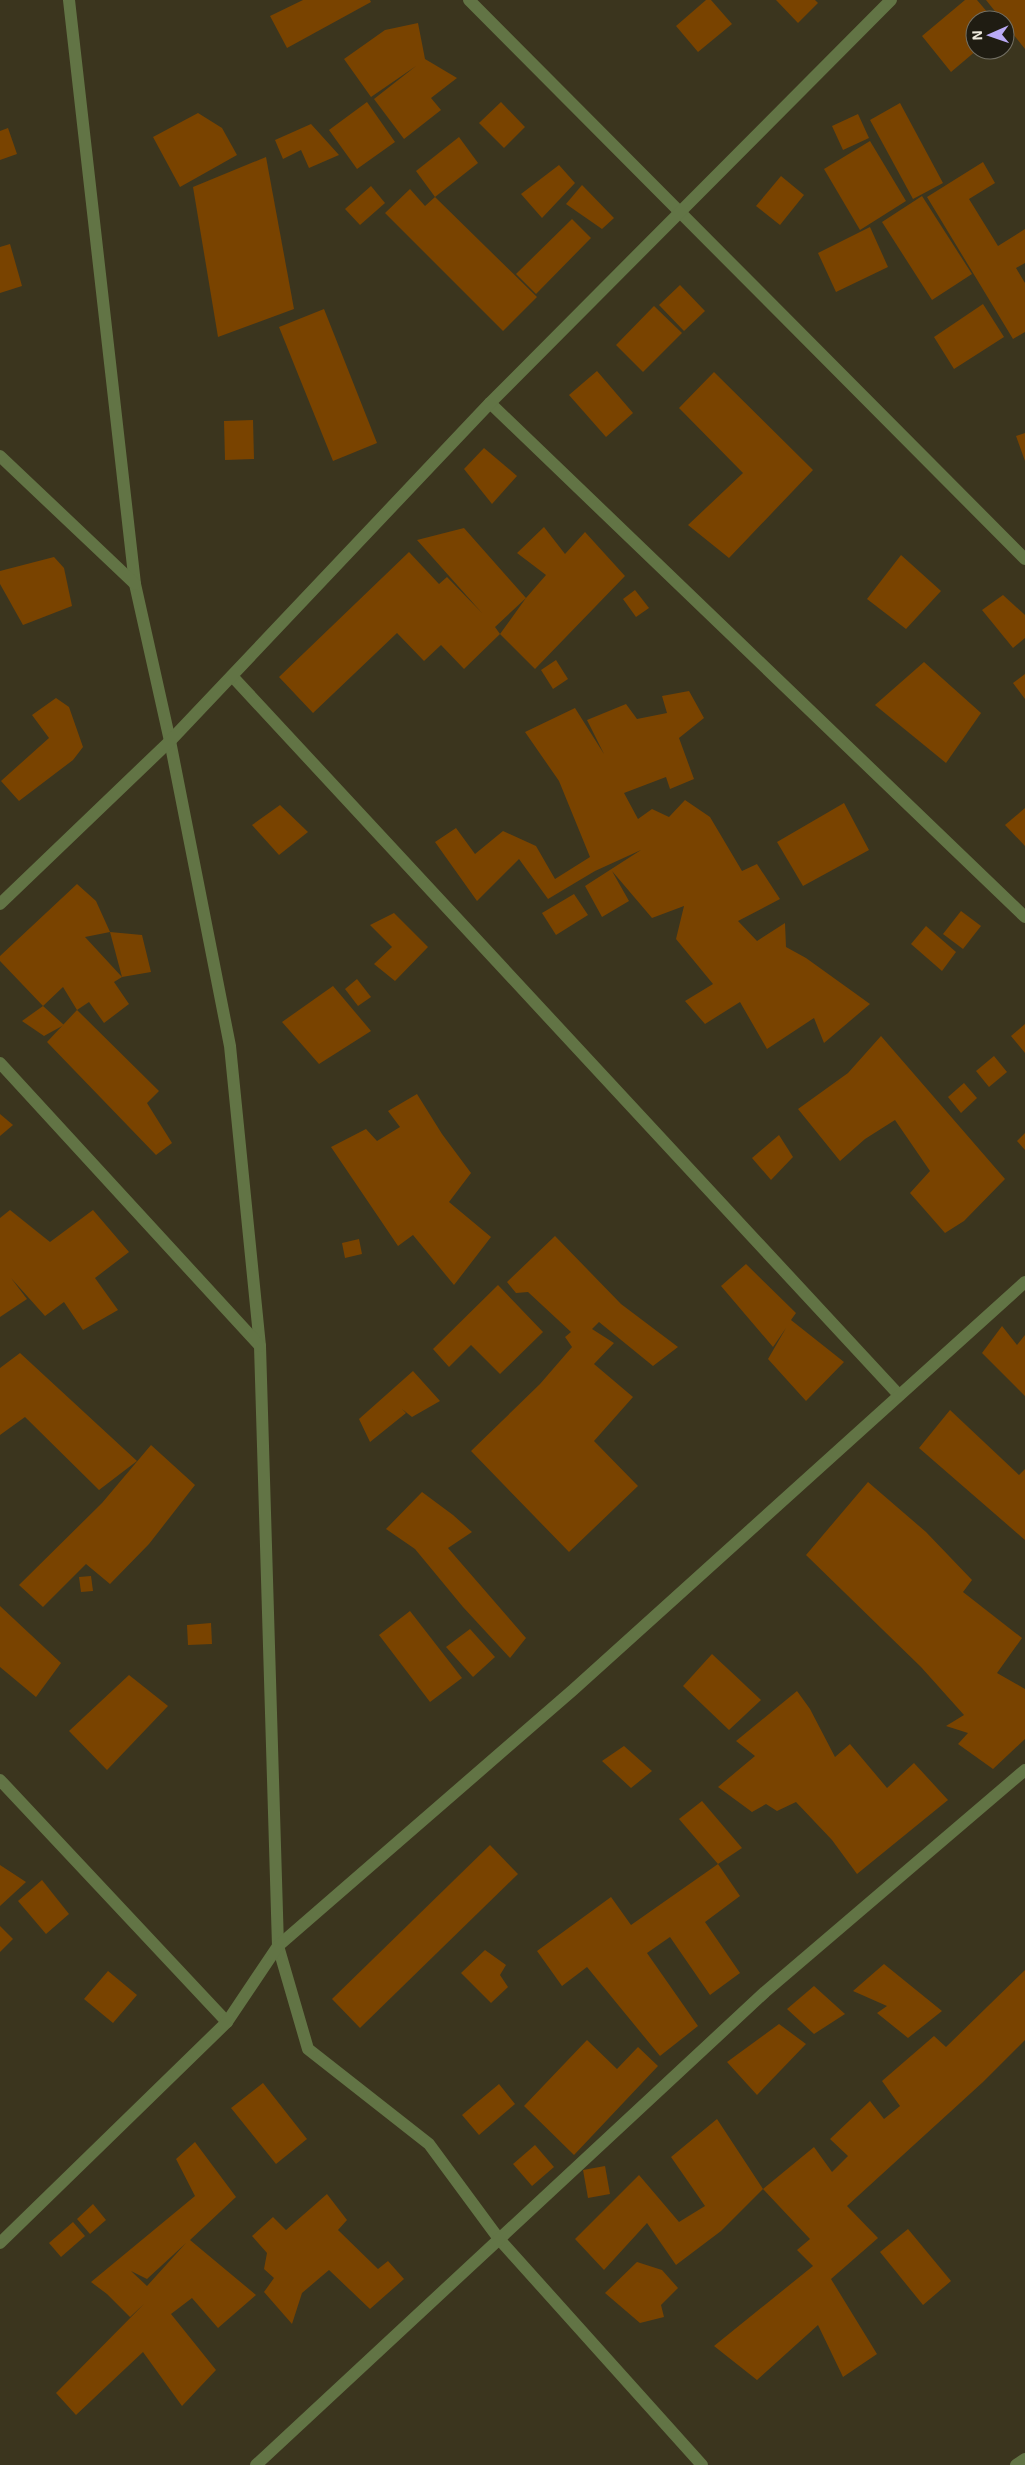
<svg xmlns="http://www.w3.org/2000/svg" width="1025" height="2465" viewBox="0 0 1025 2465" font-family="'Exo 2',sans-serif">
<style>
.building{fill:#794300;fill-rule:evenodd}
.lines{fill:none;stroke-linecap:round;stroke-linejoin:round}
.minor{stroke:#627445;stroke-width:12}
</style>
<rect width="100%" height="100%" fill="#3b351e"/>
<g class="building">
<path d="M 303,0 L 370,0 L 371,2 L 287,48 L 270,16 Z"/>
<path d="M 706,0 L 711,0 L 732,24 L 698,52 L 676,26 Z"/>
<path d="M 776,0 L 815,0 L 818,3 L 798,23 Z"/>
<path d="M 965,0 L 977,0 L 994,20 L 975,20 L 977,50 L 951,72 L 922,36 Z"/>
<path d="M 986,0 L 1025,0 L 1025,49 L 1005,24 L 1005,20 L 1002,20 Z"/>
<path d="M 418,23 L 425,59 L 457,78 L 431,98 L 441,110 L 404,139 L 374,99 L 416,66 L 371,97 L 344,59 L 385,30 Z"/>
<path d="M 367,102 L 395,142 L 357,169 L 329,130 Z"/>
<path d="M 501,102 L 525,127 L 504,148 L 479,123 Z"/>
<path d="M 900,103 L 943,183 L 913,199 L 870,120 Z"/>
<path d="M 198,113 L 222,128 L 237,155 L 180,187 L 153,137 Z"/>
<path d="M 858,114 L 869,138 L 843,150 L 832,126 Z"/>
<path d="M 311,124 L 339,155 L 309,168 L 301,150 L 283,159 L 275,140 Z"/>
<path d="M 8,128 L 17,154 L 0,160 L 0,131 Z"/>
<path d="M 459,137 L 478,163 L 435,197 L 416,171 Z"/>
<path d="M 870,141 L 906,201 L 860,230 L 824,169 Z"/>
<path d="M 266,157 L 294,309 L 218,337 L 193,187 Z"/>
<path d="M 983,162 L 995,183 L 969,199 L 998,246 L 1025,229 L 1025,263 L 1016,268 L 1025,283 L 1025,332 L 1013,339 L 927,197 Z"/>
<path d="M 559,165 L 575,183 L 542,218 L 521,194 Z"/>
<path d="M 781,176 L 804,195 L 780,225 L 756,206 Z"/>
<path d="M 582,185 L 614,218 L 602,229 L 566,204 Z"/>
<path d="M 371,186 L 385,203 L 360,225 L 345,209 Z"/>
<path d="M 410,189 L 425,206 L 435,197 L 537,297 L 503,331 L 385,213 Z"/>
<path d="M 922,196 L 972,274 L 932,300 L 882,222 Z"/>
<path d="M 572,219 L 591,238 L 536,294 L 516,274 Z"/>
<path d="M 870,227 L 888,267 L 836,292 L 818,253 Z"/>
<path d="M 10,244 L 22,286 L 0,293 L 0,247 Z"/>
<path d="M 680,285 L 705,311 L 684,331 L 659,305 Z"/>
<path d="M 983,304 L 1004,337 L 954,369 L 934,337 Z"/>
<path d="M 654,306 L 682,333 L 643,372 L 616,345 Z"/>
<path d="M 324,309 L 377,443 L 333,461 L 279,327 Z"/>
<path d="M 597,371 L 633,413 L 606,437 L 569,395 Z"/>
<path d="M 714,372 L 813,470 L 729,558 L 688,525 L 743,473 L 679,408 Z"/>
<path d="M 253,420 L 254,459 L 225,460 L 224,421 Z"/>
<path d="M 1025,433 L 1025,461 L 1016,436 Z"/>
<path d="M 484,448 L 517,476 L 492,504 L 464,469 Z"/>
<path d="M 544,527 L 565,554 L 585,532 L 625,576 L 535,669 L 500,634 L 526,598 L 495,627 L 500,634 L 464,669 L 441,645 L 424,661 L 397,633 L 313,713 L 279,677 L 409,552 L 439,584 L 447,577 L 482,613 L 417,540 L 464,528 L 526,598 L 546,575 L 517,553 Z"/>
<path d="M 901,555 L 941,591 L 906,629 L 867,599 Z"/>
<path d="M 54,557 L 64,568 L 72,606 L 23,625 L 0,584 L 0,571 Z"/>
<path d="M 635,590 L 649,608 L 636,617 L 623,599 Z"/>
<path d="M 1003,595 L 1025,615 L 1025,638 L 1013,648 L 982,610 Z"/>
<path d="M 556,660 L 568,679 L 553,689 L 541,670 Z"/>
<path d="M 924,662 L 981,713 L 946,763 L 875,705 Z"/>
<path d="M 1025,674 L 1025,699 L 1013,683 Z"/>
<path d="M 689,691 L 704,718 L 679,738 L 694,779 L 670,789 L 666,777 L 624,793 L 638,819 L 652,809 L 669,817 L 685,800 L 710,817 L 742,871 L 757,864 L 780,899 L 738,921 L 757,941 L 785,923 L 786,947 L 806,958 L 870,1004 L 824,1043 L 814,1018 L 767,1049 L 740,1002 L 705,1024 L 685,1001 L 713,984 L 676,939 L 684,906 L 652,918 L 612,871 L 629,901 L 602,917 L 585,886 L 641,850 L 595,871 L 548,899 L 519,859 L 477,901 L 435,842 L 456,828 L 475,854 L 503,831 L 536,846 L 555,879 L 590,857 L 559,781 L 525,732 L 575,708 L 604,754 L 587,720 L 626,704 L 637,719 L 667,713 L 662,696 Z"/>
<path d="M 56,698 L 69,707 L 83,747 L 73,760 L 19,801 L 1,781 L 49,738 L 32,715 Z"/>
<path d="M 844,803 L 869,850 L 803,886 L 777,842 Z"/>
<path d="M 280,805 L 308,832 L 279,855 L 252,825 Z"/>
<path d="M 1025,808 L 1025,846 L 1005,825 Z"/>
<path d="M 77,884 L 96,901 L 110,932 L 142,935 L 151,972 L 122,977 L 110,932 L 85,937 L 122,977 L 114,982 L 129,1004 L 104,1023 L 89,1002 L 77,1010 L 63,987 L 43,1006 L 0,961 L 0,956 Z"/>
<path d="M 574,894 L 588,915 L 556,935 L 542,913 Z"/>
<path d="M 961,911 L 981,926 L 963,949 L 943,934 Z"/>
<path d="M 394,913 L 428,947 L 395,981 L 374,964 L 392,947 L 370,925 Z"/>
<path d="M 926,926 L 956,952 L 942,971 L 911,944 Z"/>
<path d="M 357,979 L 371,997 L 358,1006 L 345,989 Z"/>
<path d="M 333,986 L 371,1031 L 319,1064 L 282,1022 Z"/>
<path d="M 43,1006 L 64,1025 L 44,1036 L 22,1021 Z"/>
<path d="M 77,1010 L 159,1091 L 147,1103 L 172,1143 L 156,1155 L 47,1042 Z"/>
<path d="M 1025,1024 L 1025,1053 L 1011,1036 Z"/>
<path d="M 881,1036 L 1005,1179 L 964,1221 L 945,1233 L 910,1193 L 930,1171 L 895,1120 L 865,1139 L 840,1161 L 798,1109 L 848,1073 Z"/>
<path d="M 994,1056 L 1007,1072 L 989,1087 L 976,1071 Z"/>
<path d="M 964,1083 L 977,1098 L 961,1113 L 948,1097 Z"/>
<path d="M 417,1094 L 442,1134 L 471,1173 L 449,1202 L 491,1237 L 454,1285 L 413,1235 L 398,1246 L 331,1147 L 366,1129 L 377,1141 L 400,1127 L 388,1111 Z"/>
<path d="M 0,1114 L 13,1125 L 0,1136 Z"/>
<path d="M 1025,1133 L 1025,1150 L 1017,1141 Z"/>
<path d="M 779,1135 L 793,1157 L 771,1180 L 752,1158 Z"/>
<path d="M 10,1210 L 50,1242 L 93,1210 L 129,1252 L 95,1278 L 118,1310 L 83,1330 L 64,1302 L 45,1316 L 11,1278 L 27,1299 L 0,1317 L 0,1218 Z"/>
<path d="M 555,1236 L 621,1304 L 678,1347 L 653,1366 L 599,1322 L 592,1329 L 614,1343 L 594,1364 L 633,1397 L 594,1441 L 638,1486 L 569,1552 L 471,1451 L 540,1384 L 572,1347 L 565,1337 L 571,1332 L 528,1292 L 516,1293 L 507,1282 Z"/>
<path d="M 359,1239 L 362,1254 L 345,1258 L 342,1243 Z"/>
<path d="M 746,1264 L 796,1313 L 791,1320 L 844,1362 L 806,1401 L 768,1359 L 786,1328 L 773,1347 L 721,1286 Z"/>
<path d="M 498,1285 L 543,1332 L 500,1374 L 471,1345 L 449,1367 L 433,1349 Z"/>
<path d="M 1002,1326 L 1017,1345 L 1025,1335 L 1025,1396 L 982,1353 Z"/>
<path d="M 20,1353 L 137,1461 L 99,1490 L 25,1417 L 0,1435 L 0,1368 Z"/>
<path d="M 413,1371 L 440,1401 L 412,1417 L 402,1409 L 406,1413 L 370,1442 L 359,1419 Z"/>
<path d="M 950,1410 L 1019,1475 L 1025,1469 L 1025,1540 L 919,1448 Z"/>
<path d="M 151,1445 L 195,1485 L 149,1544 L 110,1584 L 86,1564 L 43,1607 L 19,1585 L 102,1503 Z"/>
<path d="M 868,1482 L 926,1532 L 972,1580 L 963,1592 L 1022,1638 L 997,1673 L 1025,1689 L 1025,1739 L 993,1769 L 958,1744 L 968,1733 L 946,1726 L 964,1715 L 921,1667 L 806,1555 Z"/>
<path d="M 422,1492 L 453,1515 L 472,1532 L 448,1548 L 526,1638 L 510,1658 L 463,1607 L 415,1549 L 386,1529 Z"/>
<path d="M 91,1576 L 93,1591 L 81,1592 L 79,1577 Z"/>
<path d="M 0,1606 L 61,1663 L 36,1697 L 0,1667 Z"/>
<path d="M 410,1611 L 462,1678 L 430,1702 L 379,1635 Z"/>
<path d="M 211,1623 L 212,1644 L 188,1645 L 187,1625 Z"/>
<path d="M 470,1629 L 495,1657 L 473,1677 L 446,1647 Z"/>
<path d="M 712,1654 L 761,1700 L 729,1730 L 683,1686 Z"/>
<path d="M 129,1675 L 168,1706 L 107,1770 L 69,1731 Z"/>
<path d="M 797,1691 L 810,1709 L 835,1757 L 850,1744 L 887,1788 L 914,1763 L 948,1800 L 857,1874 L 832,1840 L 796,1802 L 777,1811 L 766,1804 L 752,1812 L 718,1787 L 755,1756 L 736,1741 Z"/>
<path d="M 624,1746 L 652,1771 L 631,1788 L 602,1761 Z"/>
<path d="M 702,1801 L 742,1848 L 718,1864 L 679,1819 Z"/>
<path d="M 490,1845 L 518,1874 L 360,2028 L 332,1999 Z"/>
<path d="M 718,1864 L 740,1896 L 705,1922 L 740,1973 L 710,1995 L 670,1937 L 647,1953 L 698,2026 L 660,2056 L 587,1967 L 562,1986 L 537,1951 L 611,1897 L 631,1925 Z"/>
<path d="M 0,1865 L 26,1882 L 0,1906 Z"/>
<path d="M 42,1880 L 69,1914 L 46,1934 L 18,1901 Z"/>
<path d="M 0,1926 L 13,1939 L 0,1952 Z"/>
<path d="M 485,1950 L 506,1965 L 500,1975 L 508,1987 L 491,2003 L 461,1973 Z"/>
<path d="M 884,1964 L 942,2011 L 908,2038 L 877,2013 L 887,2006 L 853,1991 Z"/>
<path d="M 1025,1970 L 1025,2040 L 983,2082 L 847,2206 L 878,2238 L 831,2279 L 877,2354 L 843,2377 L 818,2325 L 757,2380 L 714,2346 L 813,2266 L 797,2250 L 810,2239 L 763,2189 L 814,2147 L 832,2172 L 848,2156 L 830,2139 L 870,2101 L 884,2119 L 900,2106 L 882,2081 L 934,2036 L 946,2047 Z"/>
<path d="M 108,1971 L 137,1995 L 113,2023 L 84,1999 Z"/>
<path d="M 814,1986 L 845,2014 L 814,2034 L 787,2009 Z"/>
<path d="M 779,2024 L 806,2044 L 757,2095 L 727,2062 Z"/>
<path d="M 587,2040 L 617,2069 L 638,2047 L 658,2066 L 574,2155 L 524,2106 Z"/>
<path d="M 263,2083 L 307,2139 L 276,2164 L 231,2108 Z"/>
<path d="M 499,2084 L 515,2104 L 479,2135 L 462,2115 Z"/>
<path d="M 717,2119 L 763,2189 L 721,2231 L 676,2265 L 647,2223 L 604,2270 L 575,2239 L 639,2175 L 679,2222 L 705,2206 L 671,2157 Z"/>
<path d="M 195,2142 L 236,2197 L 190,2240 L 256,2295 L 218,2328 L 192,2298 L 171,2314 L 216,2370 L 182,2406 L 143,2352 L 76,2415 L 56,2393 L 144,2304 L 130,2317 L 107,2294 L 91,2282 L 195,2196 L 176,2159 ZM 186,2243 L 147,2286 L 131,2271 L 147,2279 Z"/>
<path d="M 535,2145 L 554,2167 L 532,2186 L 513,2164 Z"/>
<path d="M 605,2166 L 610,2194 L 588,2198 L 583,2170 Z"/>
<path d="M 327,2194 L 347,2220 L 338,2230 L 378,2269 L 388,2261 L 404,2279 L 370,2309 L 329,2270 L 302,2293 L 292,2324 L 264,2292 L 274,2278 L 264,2269 L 267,2253 L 252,2236 L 273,2217 L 286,2230 Z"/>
<path d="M 93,2204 L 106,2220 L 90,2234 L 77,2219 Z"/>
<path d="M 73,2222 L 85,2236 L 61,2257 L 49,2243 Z"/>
<path d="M 908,2229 L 951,2281 L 923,2305 L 880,2252 Z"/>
<path d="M 637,2262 L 662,2270 L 678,2288 L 661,2305 L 664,2317 L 640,2323 L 605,2293 Z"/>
</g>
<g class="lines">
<g class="minor">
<path d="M 69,0 L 135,584 L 170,741 L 230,1046 L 260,1346 L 278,1946 L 308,2049 L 429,2144 L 499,2239 L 702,2465"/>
<path d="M 469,0 L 1025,559"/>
<path d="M 490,403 L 1025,917"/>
<path d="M 0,456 L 135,584"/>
<path d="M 232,676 L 899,1395"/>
<path d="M 0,904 L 170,741 L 490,403 L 891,0"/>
<path d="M 0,1063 L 260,1346"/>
<path d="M 0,1780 L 227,2022"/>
<path d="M 0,2243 L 227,2022 L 278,1946 L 573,1690 L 1025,1282"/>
<path d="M 256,2465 L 765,1992 L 1025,1770"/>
<path d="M 1016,2465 L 1025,2459"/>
</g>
</g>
<g transform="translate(990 35) rotate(268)"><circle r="24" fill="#1f1c12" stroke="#726f64"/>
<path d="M0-4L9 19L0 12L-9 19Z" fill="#baaaf6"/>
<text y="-8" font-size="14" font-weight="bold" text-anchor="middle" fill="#efebde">N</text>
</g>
</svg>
